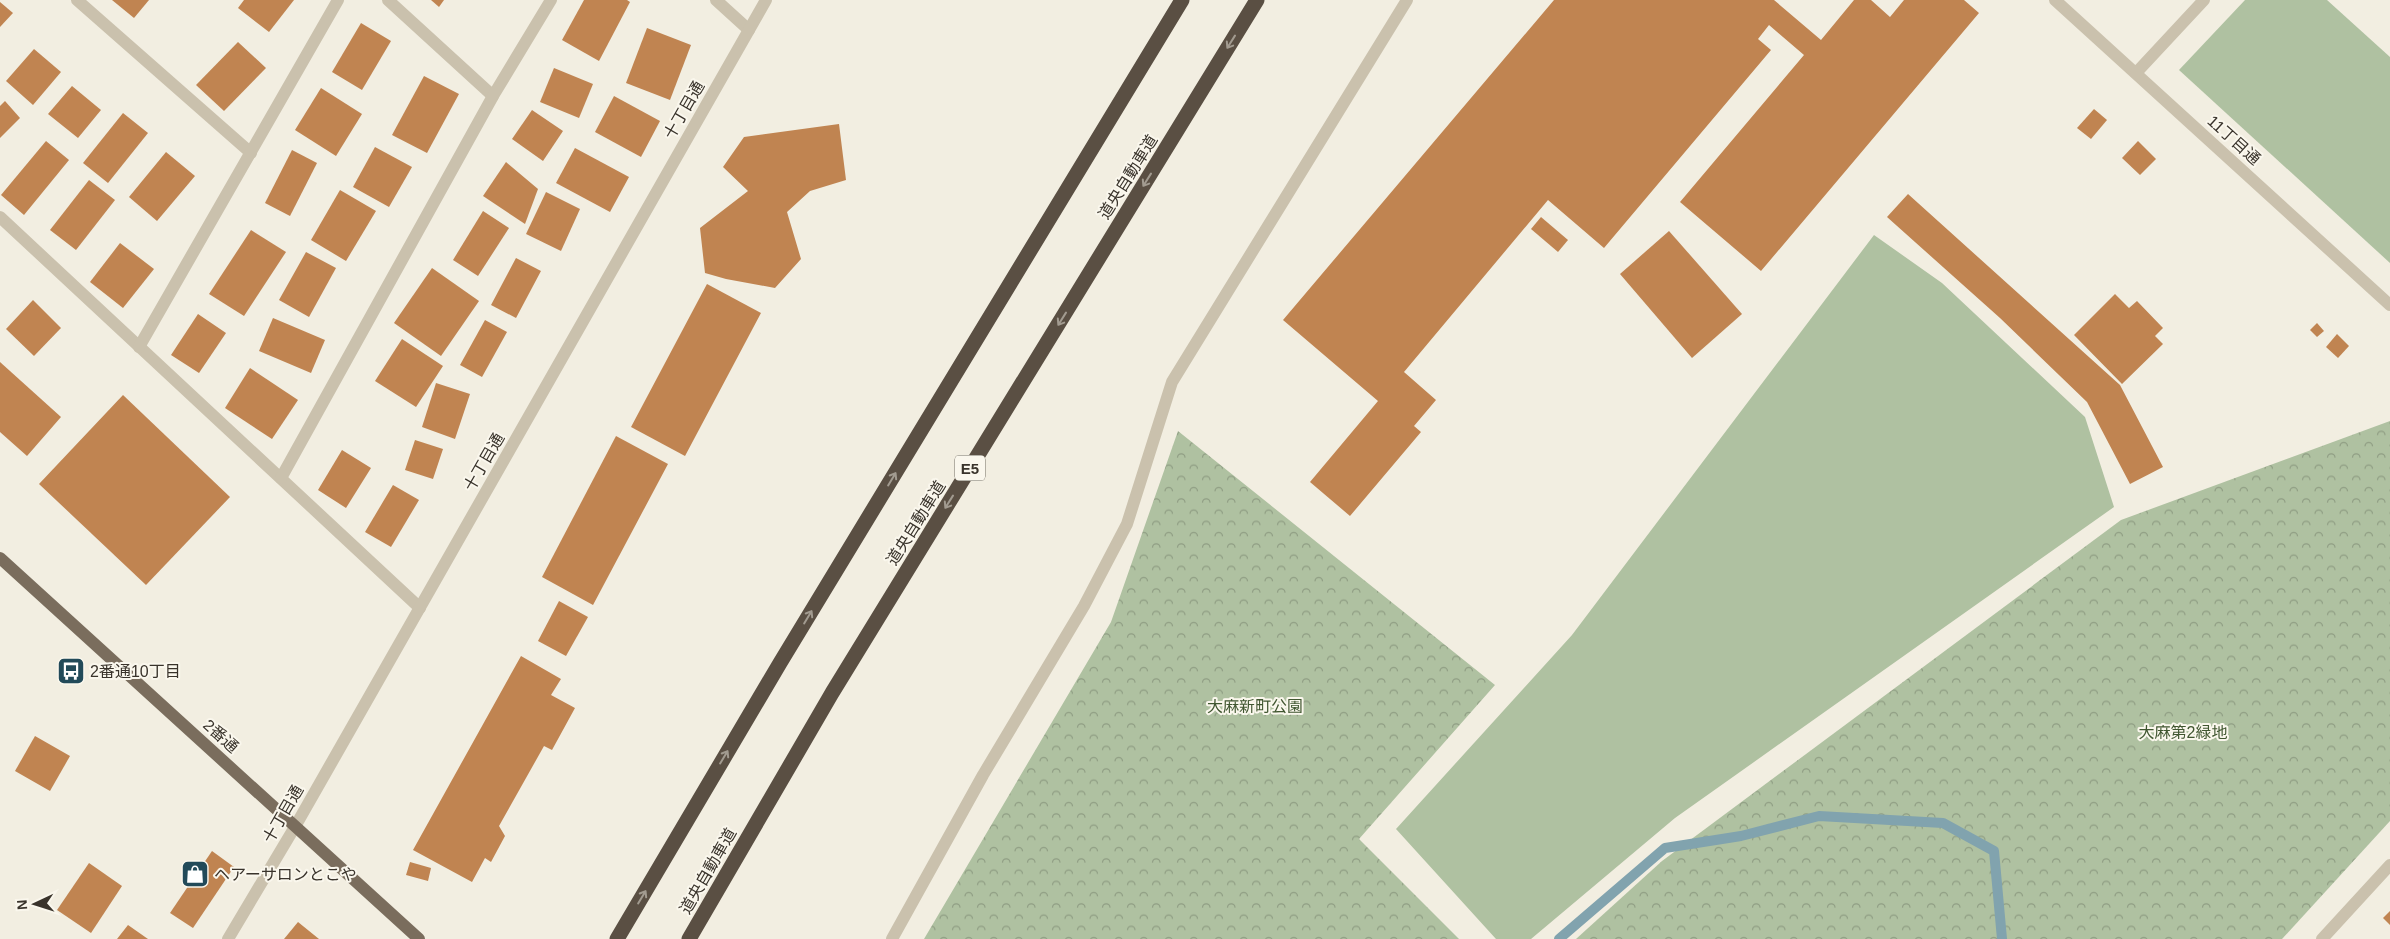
<svg xmlns="http://www.w3.org/2000/svg" width="2390" height="939" viewBox="0 0 2390 939" font-family="Arial,'Noto Sans JP',sans-serif">
<style>
.grass{fill:#afc1a1}
.forest{fill:url(#forest-crowns)}
.lines{fill:none;stroke-linecap:round;stroke-linejoin:round}
.stream{stroke:#81a3ae;stroke-width:10}
.building{fill:#c08451}
.minor{stroke:#cac1ad;stroke-width:12}
.major{stroke:#7a6d5d;stroke-width:12}
.highway{stroke:#5a4f43;stroke-width:15}
.oneway{stroke:#a29b90}
.labels{text-anchor:middle;dominant-baseline:central;stroke-width:4;stroke-linejoin:round;paint-order:stroke}
.shield{fill:#faf7ed;stroke:#736e65;stroke-width:1}
.shield-label{font-size:15px;font-weight:bold;fill:#39332b}
.street-label{font-size:16px;fill:#39332b;stroke:#faf7ed}
.poi-label{font-size:16px;fill:#39332b;stroke:#faf7ed;text-anchor:start}
.park-label{font-size:16px;fill:#405630;stroke:#faf7ed}
</style>
<defs>
<pattern id="forest-crowns" width="20" height="18" patternUnits="userSpaceOnUse" patternTransform="scale(1.25)"><rect width="20" height="18" fill="#afc1a1"/><path d="M2 6a3 3 0 1 1 6 0M12 15a3 3 0 1 1 6 0" fill="none" stroke="#8f9d83"/></pattern>
</defs>
<rect width="100%" height="100%" fill="#f2eee1"/>
<g class="grass">
<path d="M 2245,0 L 2327,0 L 2390,57 L 2390,263 L 2179,70 Z"/>
<path d="M 1874,235 L 1942,283 L 2085,417 L 2114,507 L 1675,818 L 1531,939 L 1496,939 L 1396,829 L 1572,635 Z"/>
</g>
<g class="forest">
<path d="M 2390,421 L 2390,821 L 2282,939 L 1576,939 L 1662,861 L 2121,520 Z"/>
<path d="M 1178,431 L 1495,685 L 1359,839 L 1459,939 L 924,939 L 1111,622 Z"/>
</g>
<g class="lines">
<path class="stream" d="M 1559,939 L 1665,848 L 1741,836 L 1819,816 L 1943,823 L 1994,851 L 2002,939"/>
</g>
<g class="building">
<path d="M 112,0 L 149,0 L 134,18 Z"/>
<path d="M 244,0 L 294,0 L 269,32 L 238,8 Z"/>
<path d="M 431,0 L 444,0 L 439,7 Z"/>
<path d="M 584,0 L 627,0 L 630,2 L 599,61 L 562,40 Z"/>
<path d="M 1554,0 L 1774,0 L 1821,40 L 1854,0 L 1871,0 L 1890,17 L 1904,0 L 1964,0 L 1979,13 L 1761,271 L 1680,202 L 1804,55 L 1769,25 L 1758,39 L 1771,50 L 1604,248 L 1548,200 L 1404,372 L 1436,400 L 1414,426 L 1421,432 L 1350,516 L 1310,482 L 1378,401 L 1283,320 Z"/>
<path d="M 0,2 L 13,13 L 0,27 Z"/>
<path d="M 361,23 L 391,41 L 362,90 L 332,72 Z"/>
<path d="M 647,28 L 691,45 L 670,100 L 626,83 Z"/>
<path d="M 238,42 L 266,68 L 224,111 L 196,85 Z"/>
<path d="M 34,49 L 61,72 L 33,105 L 6,81 Z"/>
<path d="M 554,68 L 593,84 L 579,118 L 540,102 Z"/>
<path d="M 424,76 L 459,94 L 427,153 L 392,135 Z"/>
<path d="M 72,86 L 101,110 L 78,138 L 48,114 Z"/>
<path d="M 321,88 L 362,114 L 336,156 L 295,130 Z"/>
<path d="M 614,96 L 660,121 L 641,157 L 595,132 Z"/>
<path d="M 5,101 L 20,118 L 0,138 L 0,106 Z"/>
<path d="M 2094,109 L 2107,120 L 2091,139 L 2077,128 Z"/>
<path d="M 532,110 L 563,131 L 543,161 L 512,139 Z"/>
<path d="M 123,113 L 148,133 L 108,183 L 83,163 Z"/>
<path d="M 839,124 L 846,180 L 810,191 L 787,212 L 801,259 L 775,288 L 726,279 L 705,273 L 700,228 L 748,191 L 723,167 L 744,137 Z"/>
<path d="M 46,141 L 69,160 L 24,215 L 1,195 Z"/>
<path d="M 2138,141 L 2156,159 L 2140,175 L 2122,158 Z"/>
<path d="M 375,147 L 412,167 L 389,207 L 353,187 Z"/>
<path d="M 575,148 L 629,177 L 610,212 L 556,183 Z"/>
<path d="M 292,150 L 317,163 L 290,216 L 265,203 Z"/>
<path d="M 166,152 L 195,176 L 157,221 L 129,197 Z"/>
<path d="M 506,162 L 538,189 L 525,224 L 483,196 Z"/>
<path d="M 89,180 L 115,200 L 76,250 L 50,230 Z"/>
<path d="M 340,190 L 376,211 L 346,261 L 311,240 Z"/>
<path d="M 546,192 L 580,209 L 561,251 L 526,234 Z"/>
<path d="M 1908,194 L 2120,385 L 2163,467 L 2130,484 L 2087,402 L 2000,318 L 1887,217 Z"/>
<path d="M 483,211 L 509,228 L 478,276 L 453,260 Z"/>
<path d="M 1541,217 L 1568,240 L 1558,252 L 1531,229 Z"/>
<path d="M 251,230 L 286,252 L 244,316 L 209,294 Z"/>
<path d="M 1669,231 L 1742,314 L 1692,358 L 1620,274 Z"/>
<path d="M 120,243 L 154,269 L 123,308 L 90,282 Z"/>
<path d="M 306,252 L 336,268 L 309,317 L 279,300 Z"/>
<path d="M 516,258 L 541,271 L 516,318 L 491,305 Z"/>
<path d="M 432,268 L 479,301 L 441,356 L 394,323 Z"/>
<path d="M 707,284 L 761,313 L 685,456 L 631,427 Z"/>
<path d="M 2115,294 L 2129,308 L 2137,301 L 2163,328 L 2155,336 L 2163,344 L 2122,384 L 2074,335 Z"/>
<path d="M 33,300 L 61,328 L 34,356 L 6,329 Z"/>
<path d="M 198,314 L 226,333 L 199,373 L 171,355 Z"/>
<path d="M 273,318 L 325,340 L 311,373 L 259,351 Z"/>
<path d="M 485,320 L 507,332 L 482,377 L 460,365 Z"/>
<path d="M 2317,323 L 2324,331 L 2317,337 L 2310,330 Z"/>
<path d="M 2337,334 L 2349,346 L 2338,358 L 2326,347 Z"/>
<path d="M 402,339 L 443,366 L 416,407 L 375,381 Z"/>
<path d="M 0,362 L 61,417 L 27,456 L 0,432 Z"/>
<path d="M 250,368 L 298,400 L 272,439 L 225,408 Z"/>
<path d="M 436,383 L 470,394 L 455,439 L 422,427 Z"/>
<path d="M 123,395 L 230,497 L 146,585 L 39,484 Z"/>
<path d="M 616,436 L 668,464 L 593,605 L 542,577 Z"/>
<path d="M 415,440 L 443,449 L 433,479 L 405,470 Z"/>
<path d="M 342,450 L 371,468 L 346,508 L 318,490 Z"/>
<path d="M 393,485 L 419,500 L 391,547 L 365,532 Z"/>
<path d="M 559,601 L 588,617 L 566,656 L 538,641 Z"/>
<path d="M 521,656 L 561,679 L 551,695 L 575,708 L 552,750 L 544,746 L 499,826 L 505,836 L 491,862 L 485,858 L 472,882 L 413,850 Z"/>
<path d="M 35,736 L 70,756 L 50,791 L 15,771 Z"/>
<path d="M 212,851 L 234,867 L 193,928 L 170,913 Z"/>
<path d="M 410,862 L 431,868 L 428,881 L 406,875 Z"/>
<path d="M 89,863 L 122,886 L 91,933 L 57,910 Z"/>
<path d="M 2390,911 L 2390,925 L 2383,918 Z"/>
<path d="M 298,922 L 319,939 L 284,939 Z"/>
<path d="M 128,925 L 148,939 L 117,939 Z"/>
</g>
<g class="lines">
<g class="minor">
<path d="M 77,0 L 251,153"/>
<path d="M 388,0 L 493,96"/>
<path d="M 716,0 L 749,30"/>
<path d="M 2055,0 L 2390,305"/>
<path d="M 2136,73 L 2204,0"/>
<path d="M 0,217 L 420,608"/>
<path d="M 139,347 L 338,0"/>
<path d="M 281,478 L 493,96 L 551,0"/>
<path d="M 228,939 L 296,825 L 766,0"/>
<path d="M 892,939 L 983,775 L 1084,606 L 1127,524 L 1172,382 L 1407,0"/>
<path d="M 2322,939 L 2390,865"/>
</g>
<path class="major" d="M 0,558 L 419,939"/>
<g class="highway">
<path d="M 617,939 L 780,663 L 1182,0"/>
<path d="M 689,939 L 832,693 L 1257,0"/>
</g>
</g>
<defs><path id="oneway-shaft" d="M-6 0H5M1.5-3L5.5 0L1.5 3" fill="none" stroke-width="1.6" stroke-linecap="round" stroke-linejoin="round" transform="scale(1.25)"/></defs>
<g class="oneway">
<use href="#oneway-shaft" transform="translate(1231 42) rotate(122)"/>
<use href="#oneway-shaft" transform="translate(1147 180) rotate(122)"/>
<use href="#oneway-shaft" transform="translate(1062 319) rotate(122)"/>
<use href="#oneway-shaft" transform="translate(892 479) rotate(-59)"/>
<use href="#oneway-shaft" transform="translate(949 502) rotate(122)"/>
<use href="#oneway-shaft" transform="translate(808 617) rotate(-59)"/>
<use href="#oneway-shaft" transform="translate(724 757) rotate(-59)"/>
<use href="#oneway-shaft" transform="translate(642 897) rotate(-59)"/>
</g>
<defs>
<g id="bus-square" transform="scale(1.4375)"><rect x="-9" y="-9" width="18" height="18" rx="4" fill="#224a59" stroke="#faf7ed"/><path d="M-5-6H5V4H4V6H2V4H-2V6H-4V4H-5ZM-3.5-4V0h7V-4ZM-3.5 1.2v1.5H-2V1.2ZM2 1.2v1.5H3.5V1.2Z" fill="#fff"/></g>
<g id="shop-square" transform="scale(1.4375)"><rect x="-9" y="-9" width="18" height="18" rx="4" fill="#224a59" stroke="#faf7ed"/><path d="M-5-2.5h2.3a2.7 3.5 0 0 1 5.4 0H5L5.5 6h-11ZM-1.5-2.5h3a1.5 2.3 0 0 0-3 0Z" fill="#fff"/></g>
</defs>
<g fill-rule="evenodd">
<use href="#bus-square" x="71" y="671"/>
<use href="#shop-square" x="195" y="874"/>
</g>
<g class="labels">
<rect class="shield" x="955" y="455.5" width="30" height="25" rx="4"/>
<g class="shield-label">
<text x="970" y="468">E5</text>
</g>
<g class="street-label">
<text transform="translate(684 110) rotate(-60)">十丁目通</text>
<text transform="translate(2234 140) rotate(42)">11丁目通</text>
<text transform="translate(1128 177) rotate(-58)">道央自動車道</text>
<text transform="translate(484 462) rotate(-60)">十丁目通</text>
<text transform="translate(916 523) rotate(-58)">道央自動車道</text>
<text transform="translate(221 736) rotate(42)">2番通</text>
<text transform="translate(283 814) rotate(-60)">十丁目通</text>
<text transform="translate(708 871) rotate(-60)">道央自動車道</text>
</g>
<g class="poi-label">
<text x="90" y="671">2番通10丁目</text>
<text x="214" y="874">ヘアーサロンとこや</text>
</g>
<g class="park-label">
<text x="1255" y="706">大麻新町公園</text>
<text x="2183" y="732">大麻第2緑地</text>
</g>
</g>
<g transform="translate(35 904) rotate(266)" stroke="#faf7ed" stroke-width="4" paint-order="stroke">
<path d="M0-4L9 19L0 12L-9 19Z" fill="#39332b"/>
<text y="-8" font-size="14" font-weight="bold" text-anchor="middle" fill="#39332b">N</text>
</g>
</svg>
